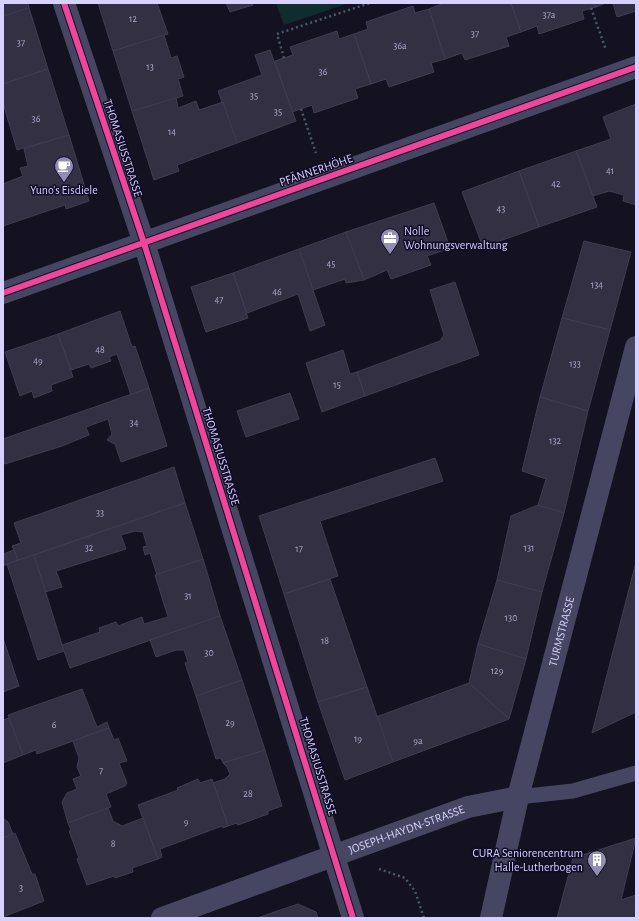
<svg xmlns="http://www.w3.org/2000/svg" width="639" height="921" viewBox="0 0 639 921" font-family="'Alegreya Sans',sans-serif">
<style>
.green{fill:#102d2d}
.building{fill:#323042;stroke:#413c55}
.lines{fill:none;stroke-linecap:round;stroke-linejoin:round}
.path{stroke:#485a6a;stroke-width:2.5;stroke-dasharray:2 3;stroke-linecap:butt}
.service{stroke:#474662;stroke-width:15}
.minor{stroke:#474662;stroke-width:22}
.tertiary{stroke:#474662;stroke-width:22}
.cycleway-casing{stroke:#100c26;stroke-width:8}
.cycleway{stroke:#ed469a;stroke-width:6}
.labels{text-anchor:middle;dominant-baseline:central;stroke-width:3;stroke-linejoin:round;paint-order:stroke}
.number-label{font-size:10px;fill:#ada9d0}
.street-label{font-size:12px;fill:#d6d1ff;stroke:#100c26}
.poi-label{font-size:12px;fill:#d6d1ff;stroke:#100c26}
</style>
<rect width="100%" height="100%" fill="#141220"/>
<path class="green" d="M 276,3 L 349,3 L 284,25 Z"/>
<g class="building">
<path d="M 3,3 L 28,3 L 29,8 L 3,16 Z"/>
<path d="M 98,3 L 157,3 L 168,34 L 113,51 Z"/>
<path d="M 226,3 L 252,3 L 253,5 L 230,12 Z"/>
<path d="M 444,3 L 511,3 L 521,32 L 506,37 L 509,46 L 465,60 L 462,53 L 445,59 L 429,9 Z"/>
<path d="M 511,3 L 595,3 L 596,7 L 582,11 L 584,19 L 539,34 L 537,26 L 521,32 Z"/>
<path d="M 595,3 L 606,3 L 596,7 Z"/>
<path d="M 613,3 L 636,3 L 636,11 L 617,17 Z"/>
<path d="M 413,6 L 415,13 L 429,9 L 445,59 L 431,63 L 434,72 L 389,87 L 386,79 L 371,84 L 354,34 L 368,29 L 366,22 Z"/>
<path d="M 29,8 L 48,69 L 3,84 L 3,16 Z"/>
<path d="M 337,31 L 339,39 L 354,34 L 371,84 L 355,89 L 358,98 L 314,113 L 312,105 L 292,112 L 275,61 L 293,55 L 290,47 Z"/>
<path d="M 164,35 L 171,58 L 177,56 L 184,77 L 178,79 L 183,96 L 132,111 L 113,51 Z"/>
<path d="M 270,50 L 296,121 L 237,143 L 218,91 L 262,75 L 255,55 Z"/>
<path d="M 48,69 L 69,135 L 17,150 L 3,103 L 3,84 Z"/>
<path d="M 176,98 L 178,108 L 196,101 L 199,110 L 223,102 L 237,143 L 177,165 L 179,171 L 154,180 L 132,111 Z"/>
<path d="M 636,104 L 636,205 L 623,201 L 624,195 L 609,191 L 593,196 L 576,151 L 611,139 L 603,117 Z"/>
<path d="M 69,135 L 89,201 L 66,209 L 65,205 L 3,226 L 3,184 L 23,176 L 20,168 L 28,166 L 24,149 Z"/>
<path d="M 576,151 L 597,207 L 539,227 L 519,171 Z"/>
<path d="M 519,171 L 539,227 L 483,247 L 462,192 Z"/>
<path d="M 434,203 L 450,248 L 427,256 L 431,265 L 391,279 L 387,270 L 364,280 L 346,232 Z"/>
<path d="M 346,232 L 364,280 L 346,283 L 345,279 L 313,290 L 299,249 Z"/>
<path d="M 584,241 L 631,252 L 610,330 L 562,318 Z"/>
<path d="M 299,249 L 325,325 L 310,331 L 298,294 L 247,313 L 233,273 Z"/>
<path d="M 233,273 L 248,318 L 206,332 L 191,287 Z"/>
<path d="M 455,282 L 479,355 L 365,396 L 357,372 L 440,341 L 444,335 L 430,290 Z"/>
<path d="M 120,311 L 132,347 L 135,346 L 149,388 L 131,395 L 117,354 L 109,357 L 111,361 L 91,368 L 89,364 L 71,370 L 58,334 Z"/>
<path d="M 562,318 L 610,330 L 588,411 L 540,397 Z"/>
<path d="M 58,334 L 73,377 L 51,385 L 52,391 L 34,398 L 32,391 L 20,396 L 5,352 Z"/>
<path d="M 343,350 L 350,374 L 357,372 L 365,396 L 322,412 L 306,363 Z"/>
<path d="M 149,388 L 167,446 L 121,462 L 115,444 L 107,440 L 112,434 L 108,419 L 86,427 L 89,435 L 62,446 L 5,464 L 3,458 L 3,439 Z"/>
<path d="M 290,393 L 299,419 L 246,437 L 237,411 Z"/>
<path d="M 540,397 L 588,411 L 564,513 L 538,505 L 546,479 L 522,471 Z"/>
<path d="M 435,458 L 443,481 L 320,521 L 338,576 L 284,594 L 259,516 Z"/>
<path d="M 174,467 L 185,503 L 18,560 L 12,546 L 21,543 L 14,523 Z"/>
<path d="M 185,503 L 203,559 L 157,575 L 150,553 L 145,555 L 143,547 L 147,546 L 143,532 L 135,531 L 121,535 L 126,549 L 56,571 L 62,587 L 45,592 L 34,555 Z"/>
<path d="M 538,505 L 564,513 L 542,592 L 497,580 L 511,516 Z"/>
<path d="M 14,550 L 18,560 L 3,566 L 3,554 Z"/>
<path d="M 34,555 L 64,651 L 38,660 L 7,564 Z"/>
<path d="M 203,559 L 220,616 L 70,668 L 62,645 L 100,632 L 99,628 L 116,622 L 118,626 L 142,617 L 144,624 L 168,617 L 155,575 Z"/>
<path d="M 636,562 L 636,712 L 592,733 Z"/>
<path d="M 330,579 L 367,687 L 318,702 L 284,594 Z"/>
<path d="M 497,580 L 542,592 L 526,659 L 478,644 Z"/>
<path d="M 220,616 L 242,680 L 196,696 L 185,663 L 188,662 L 184,650 L 176,650 L 156,657 L 150,640 Z"/>
<path d="M 3,638 L 19,686 L 3,692 Z"/>
<path d="M 478,644 L 526,659 L 509,719 L 469,683 Z"/>
<path d="M 242,680 L 265,750 L 223,763 L 221,758 L 216,759 L 196,696 Z"/>
<path d="M 469,683 L 509,719 L 393,762 L 376,717 Z"/>
<path d="M 367,687 L 393,762 L 345,780 L 318,702 Z"/>
<path d="M 82,689 L 97,727 L 107,722 L 109,728 L 37,754 L 36,750 L 23,755 L 8,715 Z"/>
<path d="M 9,718 L 23,755 L 3,763 L 3,720 Z"/>
<path d="M 109,728 L 114,740 L 118,738 L 127,761 L 119,763 L 127,783 L 125,786 L 106,794 L 111,807 L 68,823 L 62,802 L 67,793 L 77,789 L 73,779 L 81,776 L 77,767 L 79,758 L 73,741 Z"/>
<path d="M 265,750 L 282,806 L 268,811 L 268,814 L 238,825 L 237,823 L 228,826 L 213,783 L 225,779 L 230,774 L 227,767 L 223,763 Z"/>
<path d="M 198,779 L 200,783 L 212,779 L 228,826 L 223,828 L 222,826 L 160,849 L 162,857 L 158,859 L 138,805 L 178,790 L 177,788 Z"/>
<path d="M 108,808 L 113,821 L 122,826 L 143,818 L 158,859 L 132,868 L 133,872 L 115,878 L 114,876 L 87,885 L 77,859 L 79,858 L 69,831 L 71,830 L 68,823 Z"/>
<path d="M 3,818 L 8,822 L 13,834 L 3,838 Z"/>
<path d="M 15,833 L 32,874 L 35,874 L 44,901 L 3,917 L 3,838 Z"/>
<path d="M 636,838 L 621,900 L 636,895 L 636,918 L 557,918 L 573,858 Z"/>
<path d="M 298,904 L 316,912 L 318,918 L 257,918 Z"/>
</g>
<g class="lines">
<g class="path">
<path d="M 591,8 L 606,50"/>
<path d="M 284,58 L 277,34 L 370,3"/>
<path d="M 301,109 L 316,153"/>
<path d="M 379,869 L 405,878 L 415,891 L 424,918"/>
</g>
<path class="service" d="M 518,797 L 573,791 L 636,773"/>
<g class="minor">
<path d="M 64,3 L 144,243 L 353,918"/>
<path d="M 3,293 L 636,67"/>
<path id="s1" d="M 162,918 L 468,807 L 518,797"/>
</g>
<path class="tertiary" id="s2" d="M 491,918 L 518,797 L 636,347"/>
<g class="cycleway-casing">
<g id="cycleway">
<path d="M 64,3 L 144,243 L 353,918"/>
<path d="M 3,293 L 636,67"/>
</g>
</g>
<use href="#cycleway" class="cycleway"/>
</g>
<defs>
<g id="cafe-pin" transform="scale(1)"><path d="M0 17L-7.5 6A9.5 9.5 0 1 1 7.5 6Z" fill="#928eb1" stroke="#100c26"/><path d="M-5.5-4.5H6V0H3Q3 3.5 0 3.5H-2.5Q-5.5 3.5-5.5 0ZM3-3.2v2h1.7v-2ZM-6 4.5H4V6H-6Z" fill="#fff"/></g>
<g id="office-pin" transform="scale(1)"><path d="M0 17L-7.5 6A9.5 9.5 0 1 1 7.5 6Z" fill="#928eb1" stroke="#100c26"/><path d="M-6-3h4V-5.5h4V-3h4V5H-6ZM-1-4.5V-3h2v-1.5ZM-6 0V1H6V0Z" fill="#fff"/></g>
<g id="building-pin" transform="scale(1)"><path d="M0 17L-7.5 6A9.5 9.5 0 1 1 7.5 6Z" fill="#928eb1" stroke="#100c26"/><path d="M-4-6H4V6H1V3H-1V6H-4ZM-2.5-4.3h1.7v1.8h-1.7ZM.8-4.3h1.7v1.8H.8ZM-2.5-1h1.7V.8h-1.7ZM.8-1h1.7V.8H.8Z" fill="#fff"/></g>
</defs>
<g fill-rule="evenodd">
<use href="#cafe-pin" x="64" y="166"/>
<use href="#office-pin" x="390" y="238"/>
<use href="#building-pin" x="597" y="860"/>
</g>
<g class="labels">
<g class="number-label">
<text x="549" y="15">37a</text>
<text x="133" y="19">12</text>
<text x="475" y="34">37</text>
<text x="21" y="43">37</text>
<text x="400" y="46">36a</text>
<text x="150" y="67">13</text>
<text x="323" y="72">36</text>
<text x="254" y="96">35</text>
<text x="278" y="112">35</text>
<text x="36" y="119">36</text>
<text x="172" y="132">14</text>
<text x="610" y="171">41</text>
<text x="556" y="184">42</text>
<text x="501" y="209">43</text>
<text x="331" y="264">45</text>
<text x="597" y="285">134</text>
<text x="277" y="292">46</text>
<text x="219" y="300">47</text>
<text x="100" y="350">48</text>
<text x="38" y="361">49</text>
<text x="575" y="364">133</text>
<text x="337" y="385">15</text>
<text x="134" y="423">34</text>
<text x="555" y="441">132</text>
<text x="100" y="513">33</text>
<text x="89" y="548">32</text>
<text x="529" y="548">131</text>
<text x="299" y="549">17</text>
<text x="188" y="596">31</text>
<text x="511" y="618">130</text>
<text x="325" y="641">18</text>
<text x="209" y="653">30</text>
<text x="497" y="671">129</text>
<text x="230" y="723">29</text>
<text x="54" y="725">6</text>
<text x="358" y="739">19</text>
<text x="418" y="741">9a</text>
<text x="101" y="771">7</text>
<text x="248" y="794">28</text>
<text x="186" y="822">9</text>
<text x="113" y="844">8</text>
<text x="21" y="888">3</text>
</g>
<g class="street-label">
<text transform="translate(123 148) rotate(72)">THOMASIUSSTRASSE</text>
<text transform="translate(316 170) rotate(-19)">PFÄNNERHÖHE</text>
<text transform="translate(221 456) rotate(73)">THOMASIUSSTRASSE</text>
<text stroke="none"><textPath href="#s2" startOffset="295">TURMSTRASSE</textPath></text>
<text transform="translate(318 766) rotate(73)">THOMASIUSSTRASSE</text>
<text stroke="none"><textPath href="#s1" startOffset="260">JOSEPH-HAYDN-STRASSE</textPath></text>
</g>
<g class="poi-label">
<text x="64" y="190">Yuno's Eisdiele</text>
<text x="404" y="231" text-anchor="start">Nolle<tspan x="404" dy="14">Wohnungsverwaltung</tspan></text>
<text x="583" y="853" text-anchor="end">CURA Seniorencentrum<tspan x="583" dy="14">Halle-Lutherbogen</tspan></text>
</g>
</g>
<rect width="639" height="921" fill="none" stroke="#d6d1ff" stroke-width="8"/>
</svg>
